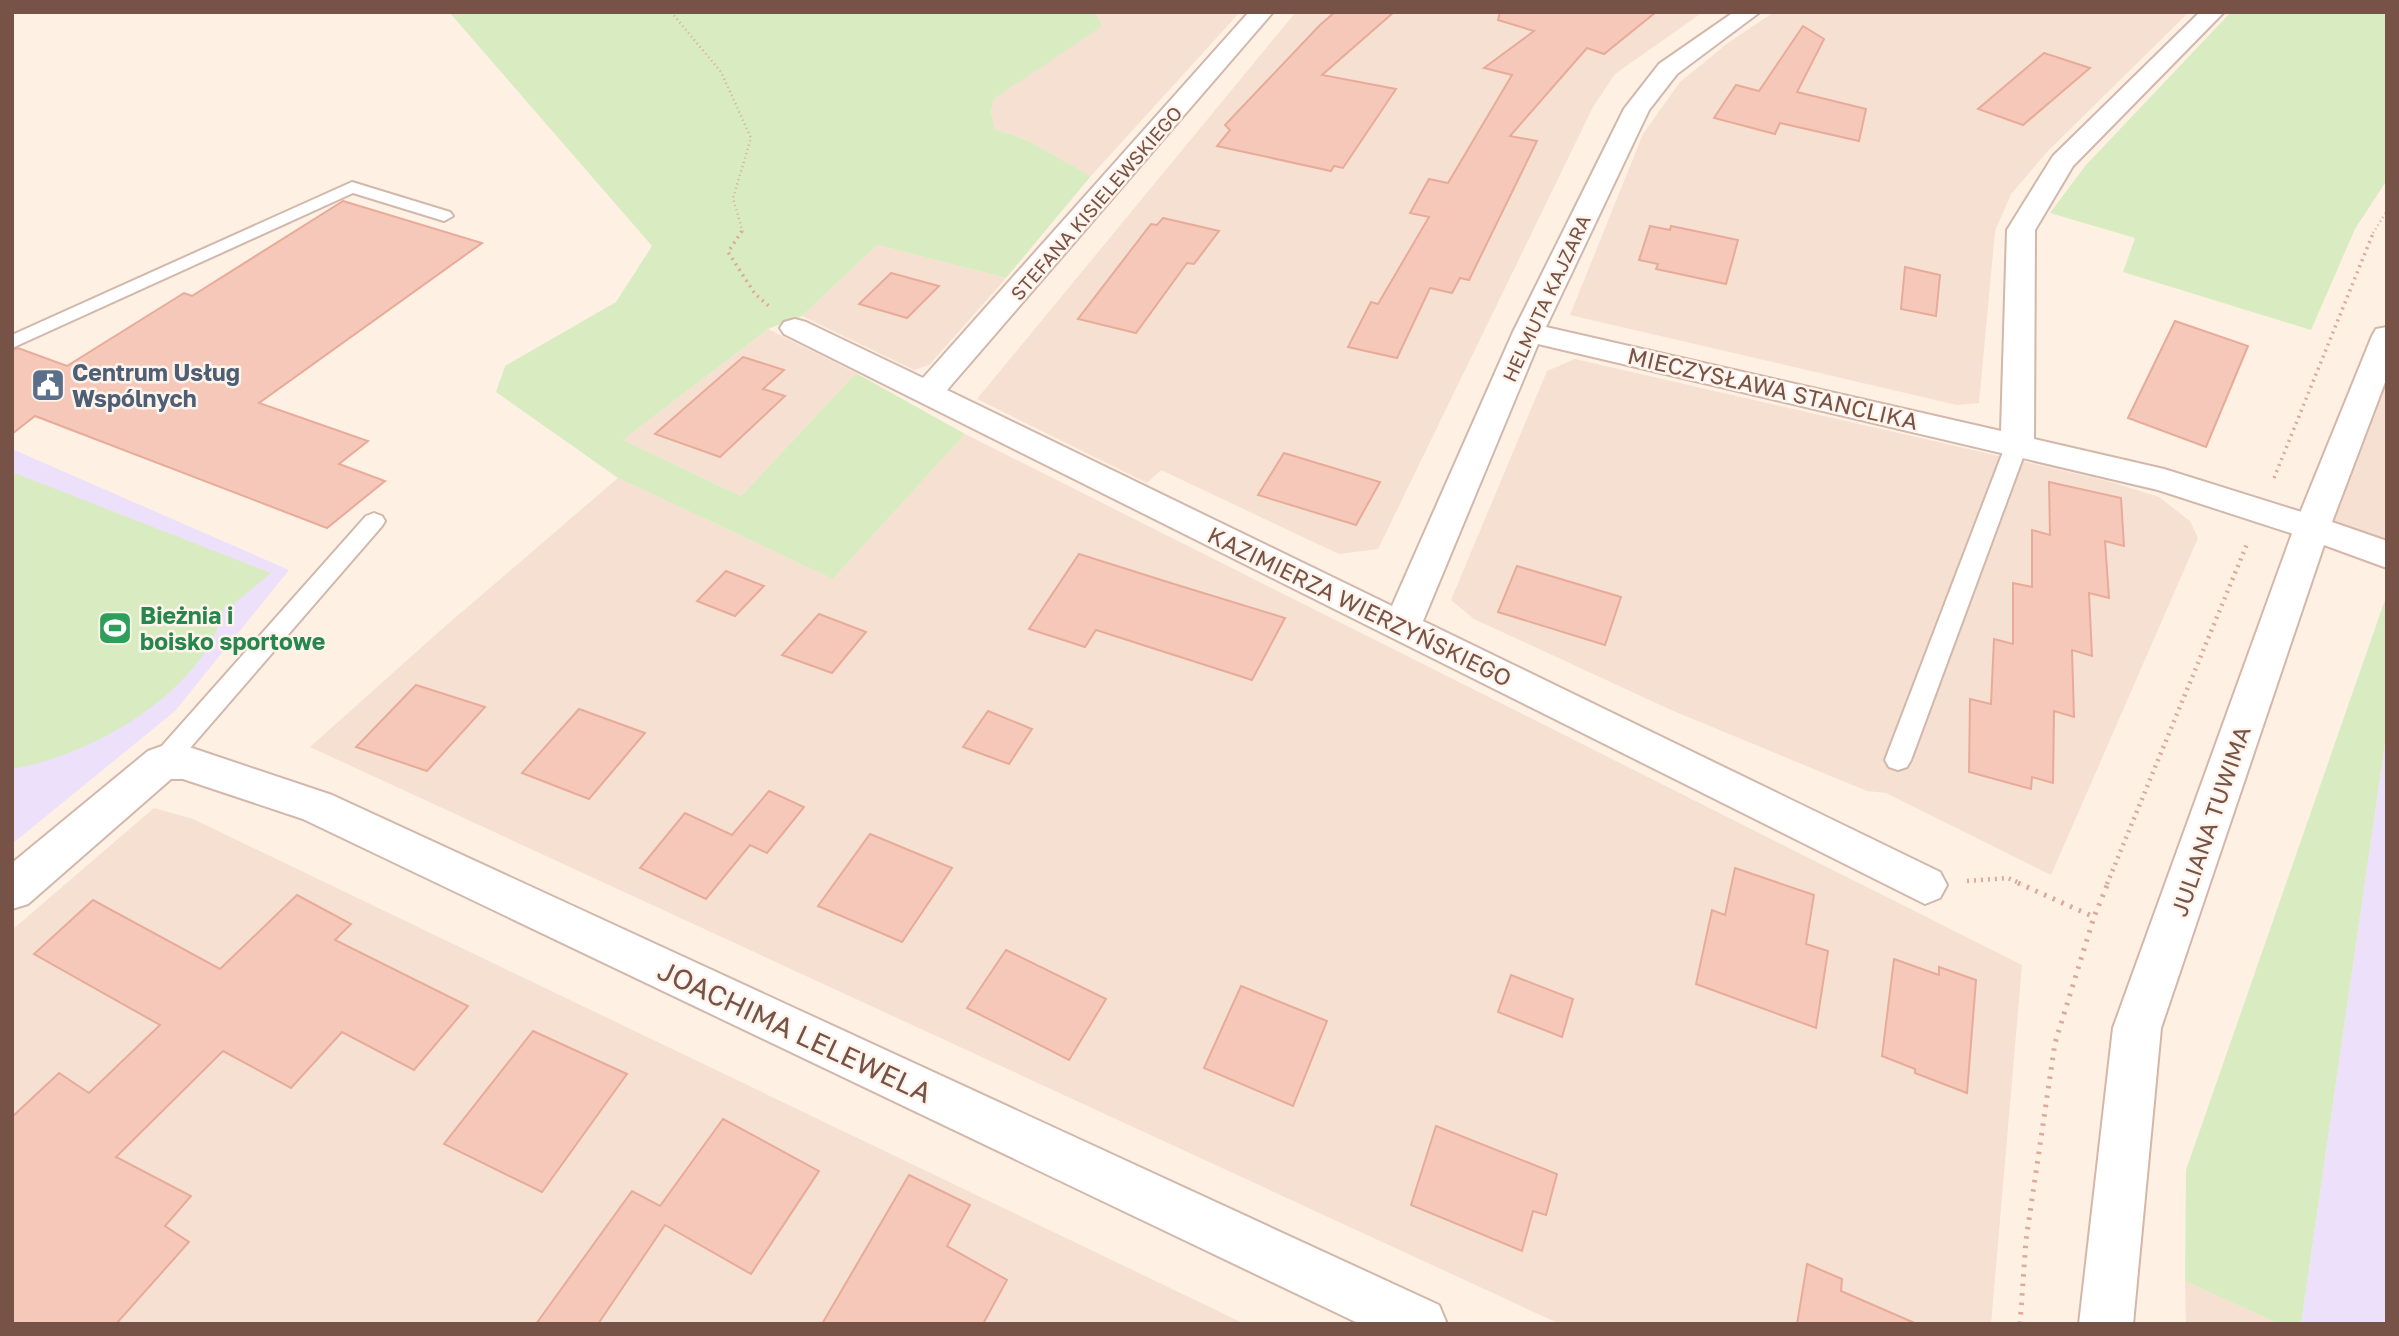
<svg xmlns="http://www.w3.org/2000/svg" width="2399" height="1336" viewBox="0 0 2399 1336" font-family="'Golos Text',sans-serif">
<style>
.residential{fill:#f6e0d1}
.education{fill:#ede0fa}
.green{fill:#d9ecc1}
.building{fill:#f5c8b9;stroke:#e8ab99;stroke-width:2}
.lines{fill:none;stroke-linecap:round;stroke-linejoin:round}
.lane-casing{stroke:#d2b7ab;stroke-width:4}
.street-casing{stroke:#d2b7ab;stroke-width:4}
.secondary-casing{stroke:#d5b6a9;stroke-width:4}
.path-far3{stroke:#daab9c;stroke-width:2.5;stroke-dasharray:1 3.5;stroke-linecap:butt}
.path-far2{stroke:#daab9c;stroke-width:3.5;stroke-dasharray:2 4.5;stroke-linecap:butt}
.path-far1{stroke:#daab9c;stroke-width:4.5;stroke-dasharray:2 5;stroke-linecap:butt}
.path{stroke:#daab9c;stroke-width:5;stroke-dasharray:2.5 7;stroke-linecap:butt}
.lane{fill:#fff;fill-rule:evenodd}
.street{fill:#fff;fill-rule:evenodd}
.secondary{fill:#fff;fill-rule:evenodd}
.labels{text-anchor:middle;dominant-baseline:central;stroke-width:5;stroke-linejoin:round;paint-order:stroke}
.far-street-label{font-size:19px;fill:#775247;stroke:#fff4eb}
.service-label{font-size:23px;font-weight:bold;fill:#4e5e75;stroke:#fff4eb;text-anchor:start}
.street-label{font-size:23px;fill:#775247;stroke:#fff4eb}
.leisure-label{font-size:23px;font-weight:bold;fill:#27864d;stroke:#fff4eb;text-anchor:start}
.near-street-label{font-size:28px;fill:#775247;stroke:#fff4eb}
</style>
<rect width="100%" height="100%" fill="#fef0e3"/>
<g class="residential">
<path d="M 1098,12 L 1240,12 L 1091,176 L 1027,140 L 995,129 L 991,112 L 994,99 L 1101,26 L 1097,17 Z"/>
<path d="M 1296,12 L 1703,12 L 1615,74 L 1593,107 L 1378,549 L 1339,554 L 1161,470 L 1147,483 L 977,399 Z"/>
<path d="M 1774,12 L 2189,12 L 2048,151 L 2011,194 L 1995,231 L 1979,403 L 1957,405 L 1570,315 L 1643,134 L 1680,82 L 1728,43 Z"/>
<path d="M 877,245 L 1006,278 L 929,365 L 914,370 L 802,316 Z"/>
<path d="M 768,329 L 856,373 L 741,496 L 623,440 Z"/>
<path d="M 2387,336 L 2387,555 L 2312,528 Z"/>
<path d="M 1575,359 L 2108,481 L 2159,497 L 2190,521 L 2198,538 L 2051,875 L 1886,793 L 1867,791 L 1671,710 L 1474,619 L 1451,600 L 1547,371 Z"/>
<path d="M 965,434 L 2022,965 L 1991,1324 L 1560,1324 L 310,747 L 442,629 L 618,478 L 833,579 Z"/>
<path d="M 154,808 L 193,819 L 1245,1324 L 12,1324 L 12,930 Z"/>
<path d="M 2185,1281 L 2279,1324 L 2186,1324 Z"/>
</g>
<g class="education">
<path d="M 12,449 L 289,570 L 175,711 L 12,844 Z"/>
<path d="M 2387,730 L 2387,1324 L 2301,1324 Z"/>
</g>
<g class="green">
<path d="M 449,12 L 1098,12 L 1097,17 L 1102,26 L 994,99 L 991,112 L 995,129 L 1027,140 L 1091,176 L 1006,278 L 877,245 L 802,316 L 768,329 L 623,440 L 741,496 L 856,373 L 965,434 L 833,579 L 618,478 L 496,392 L 505,366 L 616,302 L 652,246 Z"/>
<path d="M 2231,12 L 2387,12 L 2387,180 L 2355,229 L 2311,330 L 2123,272 L 2135,238 L 2050,213 L 2085,166 Z"/>
<path d="M 12,472 L 271,573 L 230,607 L 225,605 C 207,691 93,755 12,769 Z"/>
<path d="M 2387,594 L 2387,730 L 2301,1324 L 2279,1324 L 2185,1281 L 2186,1170 Z"/>
</g>
<g class="building">
<path d="M 1335,12 L 1394,12 L 1322,75 L 1396,89 L 1343,168 L 1334,166 L 1331,171 L 1217,146 L 1230,130 L 1225,125 L 1320,25 Z"/>
<path d="M 1500,12 L 1656,12 L 1604,54 L 1587,48 L 1510,136 L 1537,141 L 1469,280 L 1460,278 L 1452,293 L 1430,288 L 1397,358 L 1348,347 L 1371,302 L 1378,304 L 1429,217 L 1410,213 L 1429,179 L 1448,183 L 1512,75 L 1484,68 L 1534,31 L 1498,20 Z"/>
<path d="M 1803,26 L 1824,39 L 1797,92 L 1866,109 L 1859,141 L 1780,123 L 1775,134 L 1714,118 L 1736,85 L 1759,91 Z"/>
<path d="M 2044,53 L 2090,68 L 2023,125 L 1978,109 Z"/>
<path d="M 343,201 L 482,243 L 259,403 L 368,441 L 339,464 L 385,481 L 327,528 L 35,416 L 12,434 L 12,350 L 18,348 L 67,366 L 184,293 L 192,296 Z"/>
<path d="M 1163,218 L 1219,231 L 1194,264 L 1187,263 L 1136,333 L 1078,319 L 1151,224 L 1157,225 Z"/>
<path d="M 1650,226 L 1670,230 L 1671,226 L 1738,240 L 1726,284 L 1656,269 L 1658,264 L 1639,260 Z"/>
<path d="M 1905,267 L 1940,275 L 1936,316 L 1901,309 Z"/>
<path d="M 891,273 L 939,286 L 907,318 L 859,304 Z"/>
<path d="M 2175,321 L 2248,346 L 2206,447 L 2128,418 Z"/>
<path d="M 743,357 L 784,370 L 763,389 L 785,396 L 720,457 L 655,434 Z"/>
<path d="M 1284,453 L 1380,482 L 1356,525 L 1258,495 Z"/>
<path d="M 2049,482 L 2121,498 L 2124,546 L 2105,541 L 2109,598 L 2089,593 L 2092,656 L 2072,650 L 2074,717 L 2054,711 L 2053,783 L 2032,777 L 2031,789 L 1969,772 L 1970,699 L 1991,704 L 1994,639 L 2013,644 L 2013,583 L 2032,587 L 2032,530 L 2050,535 Z"/>
<path d="M 1079,554 L 1174,584 L 1285,618 L 1252,680 L 1096,630 L 1085,647 L 1029,629 Z"/>
<path d="M 1517,566 L 1621,597 L 1605,645 L 1498,612 Z"/>
<path d="M 726,571 L 764,586 L 735,616 L 697,601 Z"/>
<path d="M 819,614 L 866,632 L 832,673 L 782,655 Z"/>
<path d="M 416,685 L 485,707 L 427,771 L 356,747 Z"/>
<path d="M 579,709 L 645,733 L 589,799 L 522,773 Z"/>
<path d="M 988,711 L 1032,729 L 1009,764 L 963,747 Z"/>
<path d="M 769,791 L 804,807 L 767,853 L 750,845 L 706,899 L 640,868 L 685,813 L 732,835 Z"/>
<path d="M 870,834 L 952,868 L 902,942 L 818,906 Z"/>
<path d="M 1735,868 L 1814,895 L 1806,944 L 1828,951 L 1816,1028 L 1696,984 L 1712,910 L 1725,915 Z"/>
<path d="M 297,895 L 351,924 L 335,940 L 468,1006 L 414,1070 L 342,1032 L 291,1088 L 223,1051 L 116,1157 L 191,1196 L 165,1226 L 189,1242 L 116,1324 L 12,1324 L 12,1117 L 59,1073 L 89,1093 L 160,1025 L 34,954 L 93,900 L 220,969 Z"/>
<path d="M 1006,950 L 1106,999 L 1069,1060 L 967,1008 Z"/>
<path d="M 1894,959 L 1939,975 L 1939,967 L 1976,980 L 1967,1093 L 1915,1073 L 1915,1069 L 1882,1056 Z"/>
<path d="M 1511,975 L 1573,999 L 1562,1037 L 1498,1012 Z"/>
<path d="M 1241,986 L 1327,1021 L 1293,1106 L 1204,1068 Z"/>
<path d="M 533,1031 L 627,1074 L 542,1192 L 444,1144 Z"/>
<path d="M 723,1119 L 819,1171 L 751,1274 L 665,1225 L 598,1324 L 536,1324 L 632,1191 L 660,1206 Z"/>
<path d="M 1436,1126 L 1557,1174 L 1546,1215 L 1533,1211 L 1522,1251 L 1411,1205 Z"/>
<path d="M 909,1175 L 970,1205 L 947,1246 L 1007,1280 L 983,1324 L 822,1324 Z"/>
<path d="M 1807,1264 L 1842,1279 L 1841,1291 L 1917,1324 L 1797,1324 Z"/>
</g>
<g class="lines">
<g class="lane-casing">
<g id="lane">
<path d="M 352,182 L 450,212 L 453,216 L 444,221 L 353,193 L 12,348 L 12,335 Z"/>
<path d="M 2017,437 L 2024,439 L 2028,444 L 1911,760 L 1907,767 L 1898,770 L 1889,767 L 1885,760 L 2006,444 L 2010,439 Z"/>
<path d="M 374,513 L 382,516 L 385,521 L 382,526 L 171,770 L 162,774 L 153,770 L 149,763 L 153,756 L 366,516 Z"/>
</g>
</g>
<g class="street-casing">
<g id="street">
<path d="M 1249,12 L 1273,12 L 947,390 L 1392,606 L 1513,332 L 1624,109 L 1659,64 L 1734,12 L 1760,12 L 1677,74 L 1649,110 L 1546,327 L 2001,431 L 2007,230 L 2053,156 L 2200,12 L 2224,12 L 2073,166 L 2035,230 L 2034,439 L 2164,469 L 2324,519 L 2330,528 L 2324,537 L 2312,540 L 2158,490 L 1538,344 L 1423,621 L 1940,872 L 1947,885 L 1940,898 L 1925,904 L 784,334 L 780,328 L 784,322 L 795,319 L 806,322 L 923,378 Z"/>
<path d="M 183,745 L 332,795 L 1439,1305 L 1447,1324 L 1360,1324 L 303,819 L 183,779 L 171,779 L 28,904 L 12,909 L 12,863 L 148,751 L 162,746 Z"/>
</g>
</g>
<g class="secondary-casing">
<path id="secondary" d="M 2387,327 L 2387,377 L 2332,522 L 2387,541 L 2387,568 L 2324,545 L 2161,1028 L 2133,1324 L 2079,1324 L 2113,1028 L 2294,528 L 2372,336 L 2376,329 Z"/>
</g>
<g class="path-far3">
<path d="M 671,12 L 721,72 L 751,138 L 733,198 L 743,233"/>
<path d="M 2373,233 L 2387,211"/>
</g>
<g class="path-far2">
<path d="M 742,231 L 728,252 L 755,294 L 770,307"/>
<path d="M 2274,478 L 2374,231"/>
</g>
<g class="path-far1">
<path d="M 1967,881 L 2008,878 L 2022,884"/>
<path d="M 2107,884 L 2247,544"/>
</g>
<g class="path">
<path d="M 2018,883 L 2094,917"/>
<path d="M 2020,1324 L 2026,1240 L 2055,1043 L 2094,917 L 2108,883"/>
</g>
<use href="#lane" class="lane"/>
<use href="#street" class="street"/>
<use href="#secondary" class="secondary"/>
</g>
<defs>
<g id="civic-square" transform="scale(1.75)"><rect x="-9" y="-9" width="18" height="18" rx="4" fill="#5c6f8a" stroke="#fff4eb"/><path d="M-.6-6.5H3V-4.5H.6V-3L4-1V1h2V6H-6V1h2V-1L-.6-3ZM-1.2 2.5V6h2.4V2.5Z" fill="#fff"/></g>
<g id="stadium-square" transform="scale(1.75)"><rect x="-9" y="-9" width="18" height="18" rx="4" fill="#2e9e5b" stroke="#fff4eb"/><path d="M0-5a6.5 5 0 1 0 0 10a6.5 5 0 1 0 0-10ZM-3.5-1.8h7v3.6h-7Z" fill="#fff"/></g>
</defs>
<g fill-rule="evenodd">
<use href="#civic-square" x="48" y="385"/>
<use href="#stadium-square" x="115" y="628"/>
</g>
<g class="labels">
<g class="far-street-label">
<text transform="translate(1096 203) rotate(-49)">STEFANA KISIELEWSKIEGO</text>
<text transform="translate(1546 298) rotate(-65)">HELMUTA KAJZARA</text>
</g>
<g class="service-label">
<text x="72" y="372">Centrum Usług<tspan x="72" dy="26">Wspólnych</tspan></text>
</g>
<g class="street-label">
<text transform="translate(1773 388) rotate(13)">MIECZYSŁAWA STANCLIKA</text>
<text transform="translate(1360 606) rotate(26)">KAZIMIERZA WIERZYŃSKIEGO</text>
<text transform="translate(2210 821) rotate(-71)">JULIANA TUWIMA</text>
</g>
<g class="leisure-label">
<text x="140" y="615">Bieżnia i<tspan x="140" dy="26">boisko sportowe</tspan></text>
</g>
<g class="near-street-label">
<text transform="translate(795 1031) rotate(25)">JOACHIMA LELEWELA</text>
</g>
</g>
<rect width="2399" height="1336" fill="none" stroke="#775247" stroke-width="28"/>
</svg>
